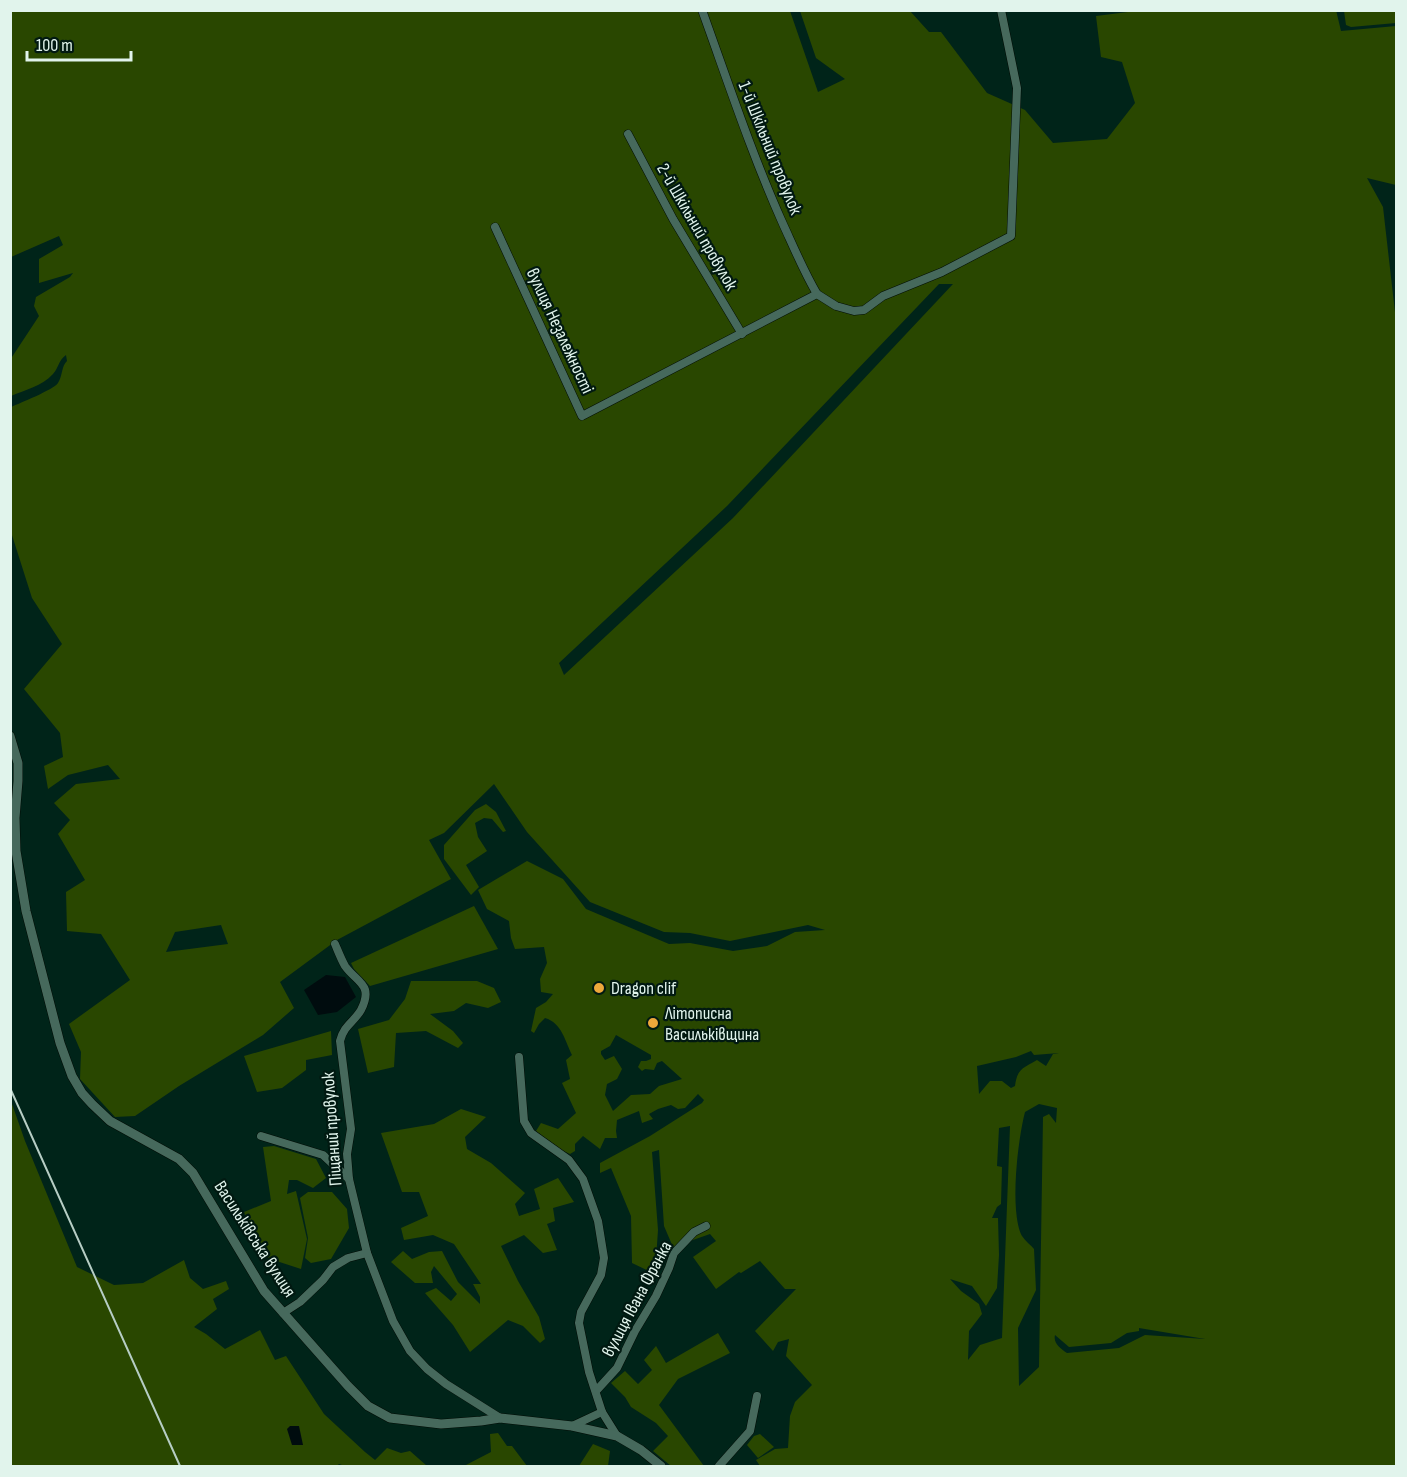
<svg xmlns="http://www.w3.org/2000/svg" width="1407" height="1477" viewBox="0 0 1407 1477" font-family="'Sofia Sans Condensed',sans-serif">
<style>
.green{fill:#294700;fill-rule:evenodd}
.water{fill:#000c0e}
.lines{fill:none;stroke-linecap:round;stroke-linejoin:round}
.minor-casing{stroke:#000c05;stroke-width:9}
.tertiary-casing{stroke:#000c05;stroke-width:10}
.minor{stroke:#46695c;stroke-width:8}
.tertiary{stroke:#46695c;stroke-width:9}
.rail{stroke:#b6cdc4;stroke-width:2}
.poi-dot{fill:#eda83b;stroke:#011911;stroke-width:2}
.labels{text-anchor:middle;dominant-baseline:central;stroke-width:4.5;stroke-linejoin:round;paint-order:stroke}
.street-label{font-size:18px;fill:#e1f4ec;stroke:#011911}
.poi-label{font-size:18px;fill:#e1f4ec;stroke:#011911;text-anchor:start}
</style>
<rect width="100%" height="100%" fill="#002419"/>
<g class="green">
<path d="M 1144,10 L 1336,10 L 1341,31 L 1396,26 L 1396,185 L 1367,178 L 1383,207 L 1396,321 L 1396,1466 L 760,1466 L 756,1460 L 775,1449 L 788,1448 L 790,1416 L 795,1402 L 812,1385 L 786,1356 L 789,1339 L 778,1342 L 773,1351 L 755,1331 L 796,1289 L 785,1289 L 760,1261 L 741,1273 L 739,1272 L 716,1289 L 693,1257 L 716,1241 L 710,1234 L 673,1247 L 664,1226 L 659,1150 L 652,1152 L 658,1230 L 655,1274 L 632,1263 L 631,1216 L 611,1168 L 600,1173 L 600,1163 L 650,1136 L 702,1103 L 704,1100 L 698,1094 L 685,1108 L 678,1109 L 671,1105 L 658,1109 L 649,1114 L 653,1119 L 642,1123 L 639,1111 L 617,1120 L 616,1131 L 617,1138 L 605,1138 L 600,1149 L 583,1136 L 575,1144 L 575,1151 L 570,1154 L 559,1149 L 536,1131 L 541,1123 L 558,1129 L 576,1113 L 562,1083 L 570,1079 L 566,1060 L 572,1055 C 565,1041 562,1023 545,1018 L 539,1024 L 534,1033 L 531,1031 L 536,1008 L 546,1002 L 553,994 L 541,992 L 540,979 L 547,963 L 544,947 L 515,949 L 511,938 L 509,921 L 487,909 L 478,890 L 527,861 L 563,879 L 586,909 L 669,944 L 690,943 L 733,951 L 767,946 L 795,932 L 825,930 L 808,925 L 730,941 L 690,933 L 664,932 L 590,902 L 527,832 L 494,784 L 444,833 L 429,840 L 451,879 L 337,940 L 280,982 L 294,1008 L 263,1035 L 179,1086 L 135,1116 L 115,1117 L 80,1079 L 81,1052 L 69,1024 L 130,980 L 101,934 L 67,931 L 66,892 L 85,880 L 58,834 L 70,820 L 54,803 L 76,784 L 120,779 L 108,765 L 68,775 L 48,789 L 44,766 L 63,757 L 60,733 L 24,689 L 62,644 L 32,598 L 11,532 L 11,407 C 20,403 53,390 58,383 C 63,375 61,367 67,361 L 66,355 C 58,361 59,367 53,374 C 42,386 25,390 11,396 L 10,360 L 39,316 L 34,306 L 36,297 L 70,277 L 73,273 L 39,283 L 39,259 L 63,245 L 59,236 L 11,257 L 11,11 L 790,11 L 818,92 L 845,79 L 816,58 L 800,11 L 910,11 L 929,32 L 941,32 L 987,93 L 1025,110 L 1053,143 L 1107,139 L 1135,103 L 1122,62 L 1101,57 L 1096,16 ZM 939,284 L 953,284 L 733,518 L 564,675 L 559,663 L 727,506 ZM 221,925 L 228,944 L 166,952 L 175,932 ZM 616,1035 L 651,1055 L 651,1059 L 646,1061 L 641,1061 L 638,1067 L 642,1071 L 645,1069 L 654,1070 L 657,1063 L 662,1061 L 682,1079 L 659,1086 L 650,1094 L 631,1095 L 613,1111 L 605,1095 L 607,1084 L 617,1079 L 622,1069 L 614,1056 L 605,1060 L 601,1054 L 601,1051 L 610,1046 ZM 1031,1051 L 1034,1055 L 1059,1053 L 1053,1054 L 1046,1066 L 1037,1060 C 1023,1068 1017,1069 1015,1086 L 1011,1088 L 1002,1081 L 990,1081 L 979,1094 L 977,1066 L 1016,1057 ZM 1039,1104 L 1057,1108 L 1056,1123 L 1049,1114 L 1043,1117 L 1039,1367 L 1019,1386 L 1018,1328 L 1036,1290 L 1034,1249 C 1031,1245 1025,1241 1022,1236 C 1009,1211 1018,1139 1025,1112 ZM 1010,1126 L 1002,1338 L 980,1345 L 968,1360 L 969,1331 L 982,1314 L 979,1304 L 961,1291 L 950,1279 L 972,1286 L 986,1306 L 997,1288 L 999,1255 L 998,1218 L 992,1218 L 997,1207 L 1001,1204 L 1002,1167 L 997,1166 L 999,1128 ZM 1139,1328 L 1205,1339 L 1145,1335 L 1119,1348 L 1067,1353 C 1060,1348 1053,1343 1055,1335 L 1069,1347 L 1111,1343 L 1127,1333 L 1139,1331 Z"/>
<path d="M 1344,11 L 1396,11 L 1396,23 L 1351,27 L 1346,25 Z"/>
<path d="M 486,804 L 496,812 L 506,831 L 503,832 L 492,819 L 484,818 L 475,823 L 478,837 L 487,851 L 466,865 L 479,887 L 471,895 L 444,859 L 444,845 L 475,810 Z"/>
<path d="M 474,906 L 498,949 L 370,986 L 354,969 L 351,963 Z"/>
<path d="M 411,981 L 477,981 L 494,988 L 501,1002 L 488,1008 L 466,1003 L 454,1011 L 430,1014 L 453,1031 L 463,1043 L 458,1048 L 426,1031 L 396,1033 L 394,1067 L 368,1073 L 358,1029 L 389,1020 L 405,999 Z"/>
<path d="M 331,1031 L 332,1055 L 306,1060 L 306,1070 L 282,1088 L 257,1092 L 244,1056 Z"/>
<path d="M 12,1104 L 25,1141 L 77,1267 L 114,1285 L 143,1283 L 184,1260 L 190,1278 L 203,1289 L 226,1281 L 229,1289 L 213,1299 L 217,1309 L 194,1327 L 206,1334 L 225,1349 L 260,1330 L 275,1360 L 286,1356 L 324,1414 L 365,1452 L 375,1460 L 387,1448 L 401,1453 L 410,1451 L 427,1466 L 345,1466 L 339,1464 L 337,1466 L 11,1466 L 10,1105 Z"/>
<path d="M 461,1109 L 486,1117 L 465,1137 L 467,1149 L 491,1163 L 525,1193 L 515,1204 L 519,1216 L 540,1209 L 534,1189 L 558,1178 L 574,1202 L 553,1208 L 555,1221 L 547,1224 L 557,1250 L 543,1253 L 524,1235 L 501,1246 L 518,1281 L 539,1317 L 545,1339 L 540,1343 L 523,1326 L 508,1320 L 470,1352 L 453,1325 L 425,1293 L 436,1288 L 451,1301 L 457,1294 L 434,1266 L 431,1272 L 433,1283 L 415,1283 L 391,1262 L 403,1251 L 412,1259 L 429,1252 L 442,1251 L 458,1282 L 480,1304 L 480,1297 L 473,1284 L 481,1284 L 454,1244 L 433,1235 L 404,1240 L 401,1228 L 428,1216 L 419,1192 L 402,1192 L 381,1133 L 434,1124 Z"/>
<path d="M 274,1146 L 316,1159 L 326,1178 L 313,1188 L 297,1180 L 289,1180 L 287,1194 L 296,1191 L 307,1239 L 301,1269 L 258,1255 L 244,1212 L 271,1201 L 263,1147 Z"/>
<path d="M 308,1192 L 332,1192 L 347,1209 L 349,1228 L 331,1259 L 311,1263 L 305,1258 L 308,1238 L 300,1198 Z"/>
<path d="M 718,1333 L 730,1353 L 678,1379 L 659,1405 L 704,1466 L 671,1466 L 653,1451 L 668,1436 L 656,1423 L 631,1407 L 625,1397 L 611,1383 L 625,1371 L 638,1384 L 652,1370 L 644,1360 L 656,1346 L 666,1363 Z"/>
<path d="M 498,1433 L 507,1446 L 512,1446 L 527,1466 L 464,1466 L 491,1452 L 490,1434 Z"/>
<path d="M 760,1434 L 774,1447 L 758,1458 L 747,1445 L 754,1436 Z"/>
<path d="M 593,1444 L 610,1451 L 608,1466 L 579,1466 Z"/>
</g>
<g class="water">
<path d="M 326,975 L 345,977 L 356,997 L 337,1012 L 318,1015 L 304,990 Z"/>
<path d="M 290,1426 L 299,1426 L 303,1445 L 292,1445 L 287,1429 Z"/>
</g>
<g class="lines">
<g class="minor-casing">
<g id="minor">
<path d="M 702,10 C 728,82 752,155 783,224 C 794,248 804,272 817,294"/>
<path d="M 628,134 L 673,219 L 742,334"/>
<path d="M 495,227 L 582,416 L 817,294 L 836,306 L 854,311 L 864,310 L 883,296 L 942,272 L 1011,236 L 1017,88 L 1001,10"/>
<path d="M 335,944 C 338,951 341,959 345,966 C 357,983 374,984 361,1010 C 354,1022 344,1025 340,1041 L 351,1129 L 347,1154 L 349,1179 L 367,1253 L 393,1321 L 410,1351 L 427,1369 L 446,1384 L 500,1418"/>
<path d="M 519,1057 L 524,1121 L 531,1133 L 569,1160 L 583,1179 L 598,1221 L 604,1258 L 601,1275 L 581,1312 L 579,1323 L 589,1372 L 602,1412 L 617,1436"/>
<path d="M 261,1136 L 323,1155 L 349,1179"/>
<path d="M 283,1313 L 300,1302 L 323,1280 L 333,1267 L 348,1258 L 367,1253"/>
<path d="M 596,1391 L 617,1368 L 635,1331 L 656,1296 L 669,1268 L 674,1253 L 694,1232 L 706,1226"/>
<path d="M 572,1426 L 602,1412"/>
<path d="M 719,1466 L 750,1431 L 757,1396"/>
</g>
</g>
<g class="tertiary-casing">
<path id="tertiary" d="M 10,736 L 18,763 L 18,781 L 15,818 L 16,851 L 26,911 L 60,1043 L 72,1076 L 82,1093 L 92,1104 L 110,1121 L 179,1159 L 193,1173 L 264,1291 L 348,1386 L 368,1406 L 390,1418 L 441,1424 L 481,1421 L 500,1418 L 572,1426 L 617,1436 L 641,1450 L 661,1466"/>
</g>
<use href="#minor" class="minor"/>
<use href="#tertiary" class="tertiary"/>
<path class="rail" d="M 10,1088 L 180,1466"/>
</g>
<g class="poi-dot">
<circle cx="599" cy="988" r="6"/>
<circle cx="653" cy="1023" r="6"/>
</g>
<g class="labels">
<g class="street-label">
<text transform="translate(770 148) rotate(68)">1-й Шкільний провулок</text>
<text transform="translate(697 227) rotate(60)">2-й Шкільний провулок</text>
<text transform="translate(560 331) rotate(65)">вулиця Незалежності</text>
<text transform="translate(332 1129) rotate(-94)">Піщаний провулок</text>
<text transform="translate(255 1239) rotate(57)">Васильківська вулиця</text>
<text transform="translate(637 1299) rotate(-62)">вулиця Івана Франка</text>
</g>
<g class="poi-label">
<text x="611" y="988">Dragon clif</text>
<text x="665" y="1013">Літописна<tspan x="665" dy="21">Васильківщина</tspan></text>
</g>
</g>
<rect width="1407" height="1477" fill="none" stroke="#e1f4ec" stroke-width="24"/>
<path d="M27 51v9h104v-9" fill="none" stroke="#e1f4ec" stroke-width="3"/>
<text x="36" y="51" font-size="18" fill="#e1f4ec" stroke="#011911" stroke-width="4.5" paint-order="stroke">100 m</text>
</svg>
